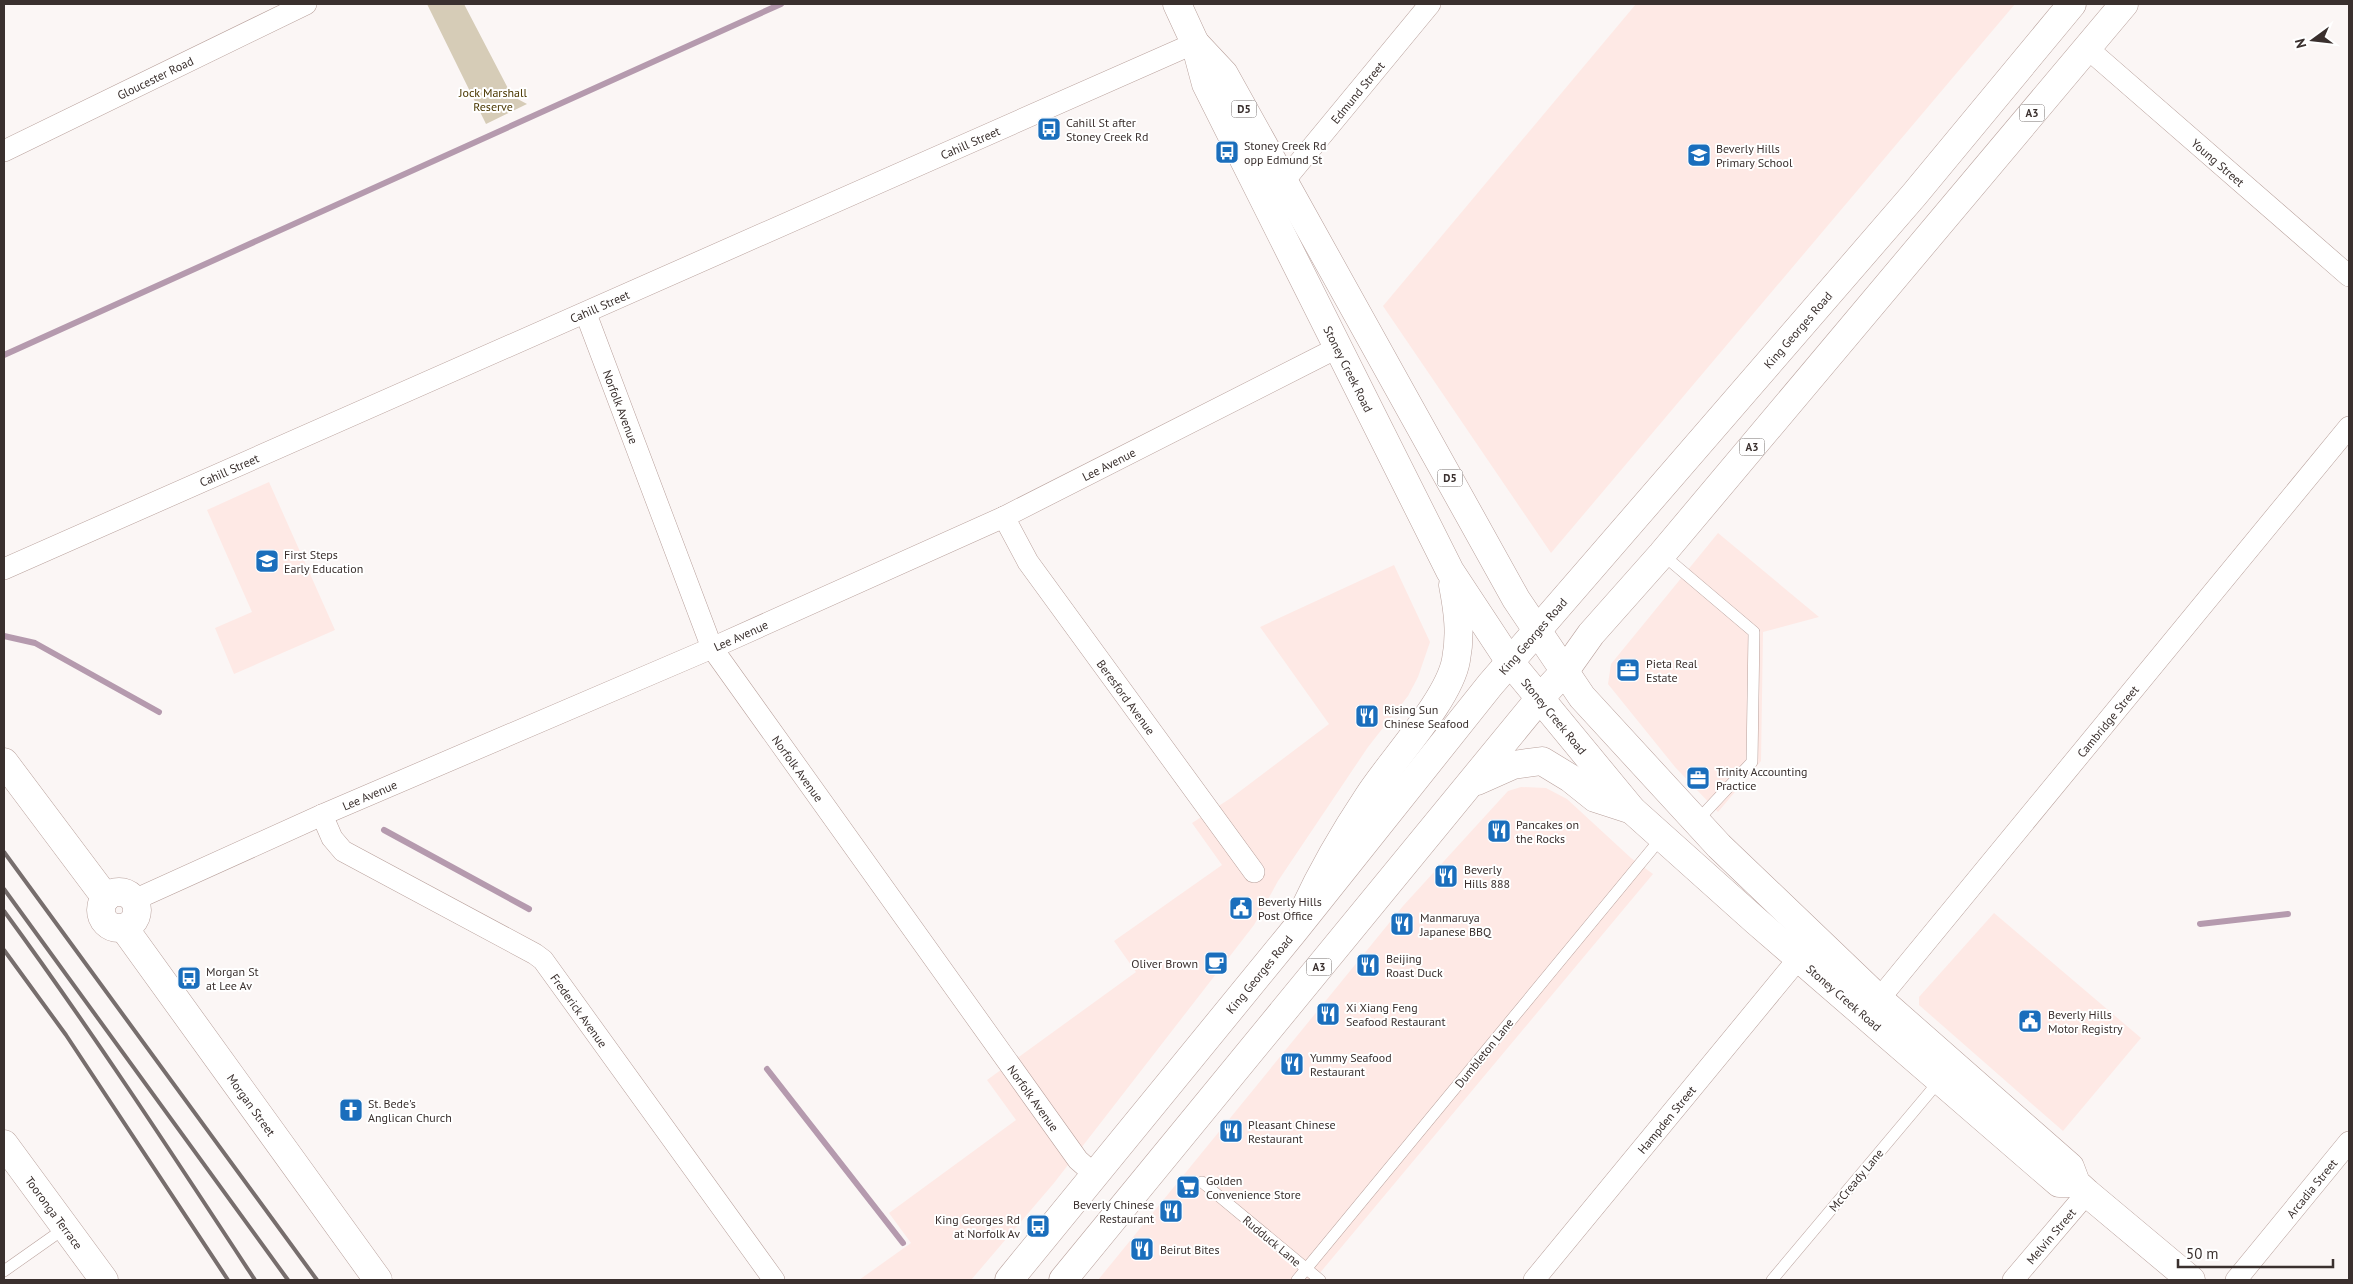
<svg xmlns="http://www.w3.org/2000/svg" width="2353" height="1284" viewBox="0 0 2353 1284" font-family="'PT Sans',sans-serif">
<style>
.built{fill:#fee9e5}
.green{fill:#d6ccb7}
.lines{fill:none;stroke-linecap:round;stroke-linejoin:round}
.stream{stroke:#b59aae;stroke-width:6}
.lane-casing{stroke:#b8a09b;stroke-width:12}
.street-casing{stroke:#b8a09b;stroke-width:22}
.secondary-casing{stroke:#b8a09b;stroke-width:29}
.primary-casing{stroke:#b8a09b;stroke-width:29}
.highway-casing{stroke:#b8a09b;stroke-width:29}
.lane{stroke:#fff;stroke-width:11}
.street{stroke:#fff;stroke-width:21}
.secondary{stroke:#fff;stroke-width:28}
.primary{stroke:#fff;stroke-width:28}
.highway{stroke:#fff;stroke-width:28}
.rail{stroke:#776e6d;stroke-width:4}
.labels{text-anchor:middle;dominant-baseline:central;stroke-width:4;stroke-linejoin:round;paint-order:stroke}
.shield{fill:#fff;stroke:#756e6d;stroke-width:1}
.shield-label{font-size:11px;font-weight:bold;fill:#3a302e}
.street-label{font-size:12px;fill:#3a302e;stroke:#fff}
.park-label{font-size:12px;fill:#4b3800;stroke:#fff}
.poi-label{font-size:12px;fill:#3a302e;stroke:#fff;text-anchor:start}
</style>
<rect width="100%" height="100%" fill="#fbf6f5"/>
<g class="built">
<path d="M 1636,4 L 2015,4 L 1551,553 L 1383,306 Z"/>
<path d="M 269,482 L 335,630 L 234,674 L 215,628 L 252,612 L 207,510 Z"/>
<path d="M 1718,533 L 1819,617 L 1763,632 L 1761,761 L 1718,812 L 1675,767 L 1608,684 L 1611,664 Z"/>
<path d="M 1394,565 L 1430,642 L 1418,677 L 1408,696 L 1368,747 L 1278,881 L 1254,925 L 1054,1183 L 971,1280 L 859,1280 L 911,1243 L 889,1213 L 1016,1120 L 987,1080 L 1136,972 L 1114,941 L 1222,865 L 1192,823 L 1231,798 L 1329,724 L 1260,627 Z"/>
<path d="M 1521,787 L 1546,788 L 1567,799 L 1631,858 L 1653,874 L 1314,1280 L 1098,1280 L 1403,906 L 1508,791 Z"/>
<path d="M 1994,913 L 2141,1038 L 2063,1131 L 1919,1005 L 1919,997 Z"/>
</g>
<path class="green" d="M 427,4 L 464,4 L 512,96 L 527,104 L 486,124 Z"/>
<g class="lines">
<g class="stream">
<path d="M 4,355 L 781,4"/>
<path d="M 4,636 L 35,643 L 159,712"/>
<path d="M 384,830 L 529,909"/>
<path d="M 2200,924 L 2288,914"/>
<path d="M 767,1069 L 903,1243"/>
</g>
<g class="lane-casing">
<g id="lane">
<path d="M 1662,554 L 1754,632 L 1752,762 L 1696,822"/>
<path d="M 1202,1182 L 1320,1280"/>
<path d="M 4,1271 L 65,1228"/>
<path d="M 1297,1280 L 1662,837"/>
<path d="M 1772,1280 L 1940,1080"/>
</g>
</g>
<g class="street-casing">
<g id="street">
<path id="s1" d="M 2087,48 L 2349,276"/>
<path id="s2" d="M 4,151 L 306,4"/>
<path id="s3" d="M 1284,181 L 1430,4"/>
<path id="s4" d="M 586,314 L 712,648 L 1078,1160 L 1095,1175"/>
<path id="s5" d="M 1004,517 L 1028,562 L 1254,872"/>
<path id="s6" d="M 4,569 L 1195,43"/>
<path id="s7" d="M 322,815 L 332,838 L 343,851 L 535,954 L 543,960 L 774,1280"/>
<path id="s8" d="M 134,900 L 322,815 L 712,648 L 1004,517 L 1337,348"/>
<path id="s9" d="M 1870,1010 L 2349,427"/>
<path id="s10" d="M 1534,1280 L 1799,958"/>
<path id="s11" d="M 2013,1280 L 2087,1193"/>
<path id="s12" d="M 2236,1280 L 2349,1142"/>
</g>
</g>
<g class="secondary-casing">
<g id="secondary">
<path d="M 4,762 L 106,898"/>
<circle cx="119" cy="910" r="18"/>
<path id="s13" d="M 124,928 L 378,1280"/>
<path id="s14" d="M 4,1144 L 104,1280"/>
</g>
</g>
<g class="primary-casing">
<g id="primary">
<path id="s15" d="M 1177,4 L 1195,43 L 1206,84 L 1450,571 L 1510,662 L 1632,810 L 1756,921 L 2059,1183 L 2076,1183"/>
<path d="M 1195,43 L 1224,74 L 1516,599 L 1582,697 L 1719,846 L 1879,999 L 2070,1167 L 2076,1183 L 2087,1193 L 2191,1280"/>
<path d="M 1304,910 C 1322,871 1344,833 1368,797 C 1391,761 1449,700 1456,660 C 1461,634 1458,611 1453,585"/>
</g>
</g>
<g class="highway-casing">
<g id="highway">
<path d="M 1477,781 L 1513,765 L 1542,761 L 1570,778 L 1595,798 L 1632,810"/>
<path id="s16" d="M 1009,1280 L 1294,931 L 1490,685 L 1914,195 L 2072,4"/>
<path d="M 1063,1280 L 1540,698 L 1564,672 L 1591,634 L 1662,554 L 2124,4"/>
</g>
</g>
<use href="#lane" class="lane"/>
<use href="#street" class="street"/>
<use href="#secondary" class="secondary"/>
<use href="#primary" class="primary"/>
<use href="#highway" class="highway"/>
<g class="rail">
<path d="M 4,852 L 317,1280"/>
<path d="M 4,889 L 288,1280"/>
<path d="M 4,911 C 92,1031 173,1155 255,1280"/>
<path d="M 4,950 L 66,1035 L 228,1280"/>
</g>
</g>
<defs>
<g id="bus-square" transform="scale(1.25)"><rect x="-9" y="-9" width="18" height="18" rx="4" fill="#1a6ebc" stroke="#fff"/><path d="M-5-6H5V4H4V6H2V4H-2V6H-4V4H-5ZM-3.5-4V0h7V-4ZM-3.5 1.2v1.5H-2V1.2ZM2 1.2v1.5H3.5V1.2Z" fill="#fff"/></g>
<g id="school-square" transform="scale(1.25)"><rect x="-9" y="-9" width="18" height="18" rx="4" fill="#1a6ebc" stroke="#fff"/><path d="M0-5L7-2L0 1L-7-2ZM-4 1L0 2.5L4 1V4Q0 6-4 4Z" fill="#fff"/></g>
<g id="office-square" transform="scale(1.25)"><rect x="-9" y="-9" width="18" height="18" rx="4" fill="#1a6ebc" stroke="#fff"/><path d="M-6-3h4V-5.5h4V-3h4V5H-6ZM-1-4.5V-3h2v-1.5ZM-6 0V1H6V0Z" fill="#fff"/></g>
<g id="restaurant-square" transform="scale(1.25)"><rect x="-9" y="-9" width="18" height="18" rx="4" fill="#1a6ebc" stroke="#fff"/><path d="M-5-6h1v4h1v-4h1v4h1v-4h1v5L-1.5 .5V6h-2V.5L-5-1ZM5-6V6H3V1.5H1.5Q1.5-4 5-6Z" fill="#fff"/></g>
<g id="civic-square" transform="scale(1.25)"><rect x="-9" y="-9" width="18" height="18" rx="4" fill="#1a6ebc" stroke="#fff"/><path d="M-.6-6.5H3V-4.5H.6V-3L4-1V1h2V6H-6V1h2V-1L-.6-3ZM-1.2 2.5V6h2.4V2.5Z" fill="#fff"/></g>
<g id="cafe-square" transform="scale(1.25)"><rect x="-9" y="-9" width="18" height="18" rx="4" fill="#1a6ebc" stroke="#fff"/><path d="M-5.5-4.5H6V0H3Q3 3.5 0 3.5H-2.5Q-5.5 3.5-5.5 0ZM3-3.2v2h1.7v-2ZM-6 4.5H4V6H-6Z" fill="#fff"/></g>
<g id="church-square" transform="scale(1.25)"><rect x="-9" y="-9" width="18" height="18" rx="4" fill="#1a6ebc" stroke="#fff"/><path d="M-1.2-6h2.4v3.5h3.3v2.4h-3.3V6h-2.4V-.1h-3.3v-2.4h3.3Z" fill="#fff"/></g>
<g id="supermarket-square" transform="scale(1.25)"><rect x="-9" y="-9" width="18" height="18" rx="4" fill="#1a6ebc" stroke="#fff"/><path d="M-6-5.5h2.5l.6 2H6L4.5 2H-2.5L-4.4-4H-6ZM-1.5 3.2a1.3 1.3 0 1 0 .1 0ZM3 3.2a1.3 1.3 0 1 0 .1 0Z" fill="#fff"/></g>
</defs>
<g fill-rule="evenodd">
<use href="#bus-square" x="1049" y="129"/>
<use href="#bus-square" x="1227" y="152"/>
<use href="#school-square" x="1699" y="155"/>
<use href="#school-square" x="267" y="561"/>
<use href="#office-square" x="1628" y="670"/>
<use href="#restaurant-square" x="1367" y="716"/>
<use href="#office-square" x="1698" y="778"/>
<use href="#restaurant-square" x="1499" y="831"/>
<use href="#restaurant-square" x="1446" y="876"/>
<use href="#civic-square" x="1241" y="908"/>
<use href="#restaurant-square" x="1402" y="924"/>
<use href="#cafe-square" x="1216" y="963"/>
<use href="#restaurant-square" x="1368" y="965"/>
<use href="#bus-square" x="189" y="978"/>
<use href="#restaurant-square" x="1328" y="1014"/>
<use href="#civic-square" x="2030" y="1021"/>
<use href="#restaurant-square" x="1292" y="1064"/>
<use href="#church-square" x="351" y="1110"/>
<use href="#restaurant-square" x="1231" y="1131"/>
<use href="#supermarket-square" x="1188" y="1187"/>
<use href="#restaurant-square" x="1171" y="1211"/>
<use href="#bus-square" x="1038" y="1226"/>
<use href="#restaurant-square" x="1142" y="1249"/>
</g>
<g class="labels">
<g class="shield">
<rect x="1231.5" y="100.5" width="25" height="17" rx="4"/>
<rect x="2019.5" y="104.5" width="25" height="17" rx="4"/>
<rect x="1739.5" y="438.5" width="25" height="17" rx="4"/>
<rect x="1437.5" y="469.5" width="25" height="17" rx="4"/>
<rect x="1306.5" y="958.5" width="25" height="17" rx="4"/>
</g>
<g class="shield-label">
<text x="1244" y="109">D5</text>
<text x="2032" y="113">A3</text>
<text x="1752" y="447">A3</text>
<text x="1450" y="478">D5</text>
<text x="1319" y="967">A3</text>
</g>
<g class="street-label">
<text stroke="none"><textPath href="#s2" startOffset="168">Gloucester Road</textPath></text>
<text stroke="none"><textPath href="#s3" startOffset="115">Edmund Street</textPath></text>
<text stroke="none"><textPath href="#s6" startOffset="1056">Cahill Street</textPath></text>
<text stroke="none"><textPath href="#s1" startOffset="174">Young Street</textPath></text>
<text stroke="none"><textPath href="#s6" startOffset="651">Cahill Street</textPath></text>
<text stroke="none"><textPath href="#s16" startOffset="1235">King Georges Road</textPath></text>
<text stroke="none"><textPath href="#s15" startOffset="404">Stoney Creek Road</textPath></text>
<text stroke="none"><textPath href="#s4" startOffset="99">Norfolk Avenue</textPath></text>
<text stroke="none"><textPath href="#s8" startOffset="1068">Lee Avenue</textPath></text>
<text stroke="none"><textPath href="#s6" startOffset="246">Cahill Street</textPath></text>
<text stroke="none"><textPath href="#s8" startOffset="662">Lee Avenue</textPath></text>
<text stroke="none"><textPath href="#s16" startOffset="830">King Georges Road</textPath></text>
<text stroke="none"><textPath href="#s5" startOffset="218">Beresford Avenue</textPath></text>
<text stroke="none"><textPath href="#s15" startOffset="809">Stoney Creek Road</textPath></text>
<text stroke="none"><textPath href="#s9" startOffset="374">Cambridge Street</textPath></text>
<text stroke="none"><textPath href="#s4" startOffset="505">Norfolk Avenue</textPath></text>
<text stroke="none"><textPath href="#s8" startOffset="258">Lee Avenue</textPath></text>
<text stroke="none"><textPath href="#s16" startOffset="395">King Georges Road</textPath></text>
<text stroke="none"><textPath href="#s15" startOffset="1214">Stoney Creek Road</textPath></text>
<text stroke="none"><textPath href="#s7" startOffset="332">Frederick Avenue</textPath></text>
<text transform="translate(1484 1053) rotate(-51)">Dumbleton Lane</text>
<text stroke="none"><textPath href="#s4" startOffset="910">Norfolk Avenue</textPath></text>
<text stroke="none"><textPath href="#s13" startOffset="218">Morgan Street</textPath></text>
<text stroke="none"><textPath href="#s10" startOffset="208">Hampden Street</textPath></text>
<text transform="translate(1856 1180) rotate(-50)">McCready Lane</text>
<text stroke="none"><textPath href="#s12" startOffset="119">Arcadia Street</textPath></text>
<text stroke="none"><textPath href="#s14" startOffset="85">Tooronga Terrace</textPath></text>
<text stroke="none"><textPath href="#s11" startOffset="58">Melvin Street</textPath></text>
<text transform="translate(1272 1241) rotate(40)">Rudduck Lane</text>
</g>
<g class="park-label">
<text x="493" y="92">Jock Marshall<tspan x="493" dy="14">Reserve</tspan></text>
</g>
<g class="poi-label">
<text x="1066" y="122">Cahill St after<tspan x="1066" dy="14">Stoney Creek Rd</tspan></text>
<text x="1244" y="145">Stoney Creek Rd<tspan x="1244" dy="14">opp Edmund St</tspan></text>
<text x="1716" y="148">Beverly Hills<tspan x="1716" dy="14">Primary School</tspan></text>
<text x="284" y="554">First Steps<tspan x="284" dy="14">Early Education</tspan></text>
<text x="1646" y="663">Pieta Real<tspan x="1646" dy="14">Estate</tspan></text>
<text x="1384" y="709">Rising Sun<tspan x="1384" dy="14">Chinese Seafood</tspan></text>
<text x="1716" y="771">Trinity Accounting<tspan x="1716" dy="14">Practice</tspan></text>
<text x="1516" y="824">Pancakes on<tspan x="1516" dy="14">the Rocks</tspan></text>
<text x="1464" y="869">Beverly<tspan x="1464" dy="14">Hills 888</tspan></text>
<text x="1258" y="901">Beverly Hills<tspan x="1258" dy="14">Post Office</tspan></text>
<text x="1420" y="917">Manmaruya<tspan x="1420" dy="14">Japanese BBQ</tspan></text>
<text x="1386" y="958">Beijing<tspan x="1386" dy="14">Roast Duck</tspan></text>
<text x="1198" y="963" text-anchor="end">Oliver Brown</text>
<text x="206" y="971">Morgan St<tspan x="206" dy="14">at Lee Av</tspan></text>
<text x="1346" y="1007">Xi Xiang Feng<tspan x="1346" dy="14">Seafood Restaurant</tspan></text>
<text x="2048" y="1014">Beverly Hills<tspan x="2048" dy="14">Motor Registry</tspan></text>
<text x="1310" y="1057">Yummy Seafood<tspan x="1310" dy="14">Restaurant</tspan></text>
<text x="368" y="1103">St. Bede's<tspan x="368" dy="14">Anglican Church</tspan></text>
<text x="1248" y="1124">Pleasant Chinese<tspan x="1248" dy="14">Restaurant</tspan></text>
<text x="1206" y="1180">Golden<tspan x="1206" dy="14">Convenience Store</tspan></text>
<text x="1154" y="1204" text-anchor="end">Beverly Chinese<tspan x="1154" dy="14">Restaurant</tspan></text>
<text x="1020" y="1219" text-anchor="end">King Georges Rd<tspan x="1020" dy="14">at Norfolk Av</tspan></text>
<text x="1160" y="1249">Beirut Bites</text>
</g>
</g>
<rect width="2353" height="1284" fill="none" stroke="#3a302e" stroke-width="10"/>
<g transform="translate(2313 40) rotate(255)" stroke="#ffffff" stroke-width="4" paint-order="stroke">
<path d="M0-4L9 19L0 12L-9 19Z" fill="#3a302e"/>
<text y="-8" font-size="14" font-weight="bold" text-anchor="middle" fill="#3a302e">N</text>
</g>
<path d="M2178 1259v8h155v-8" fill="none" stroke="#3a302e" stroke-width="2.5"/>
<text x="2186" y="1259" font-size="15" fill="#3a302e" stroke="#ffffff" stroke-width="4" paint-order="stroke">50 m</text>
</svg>
